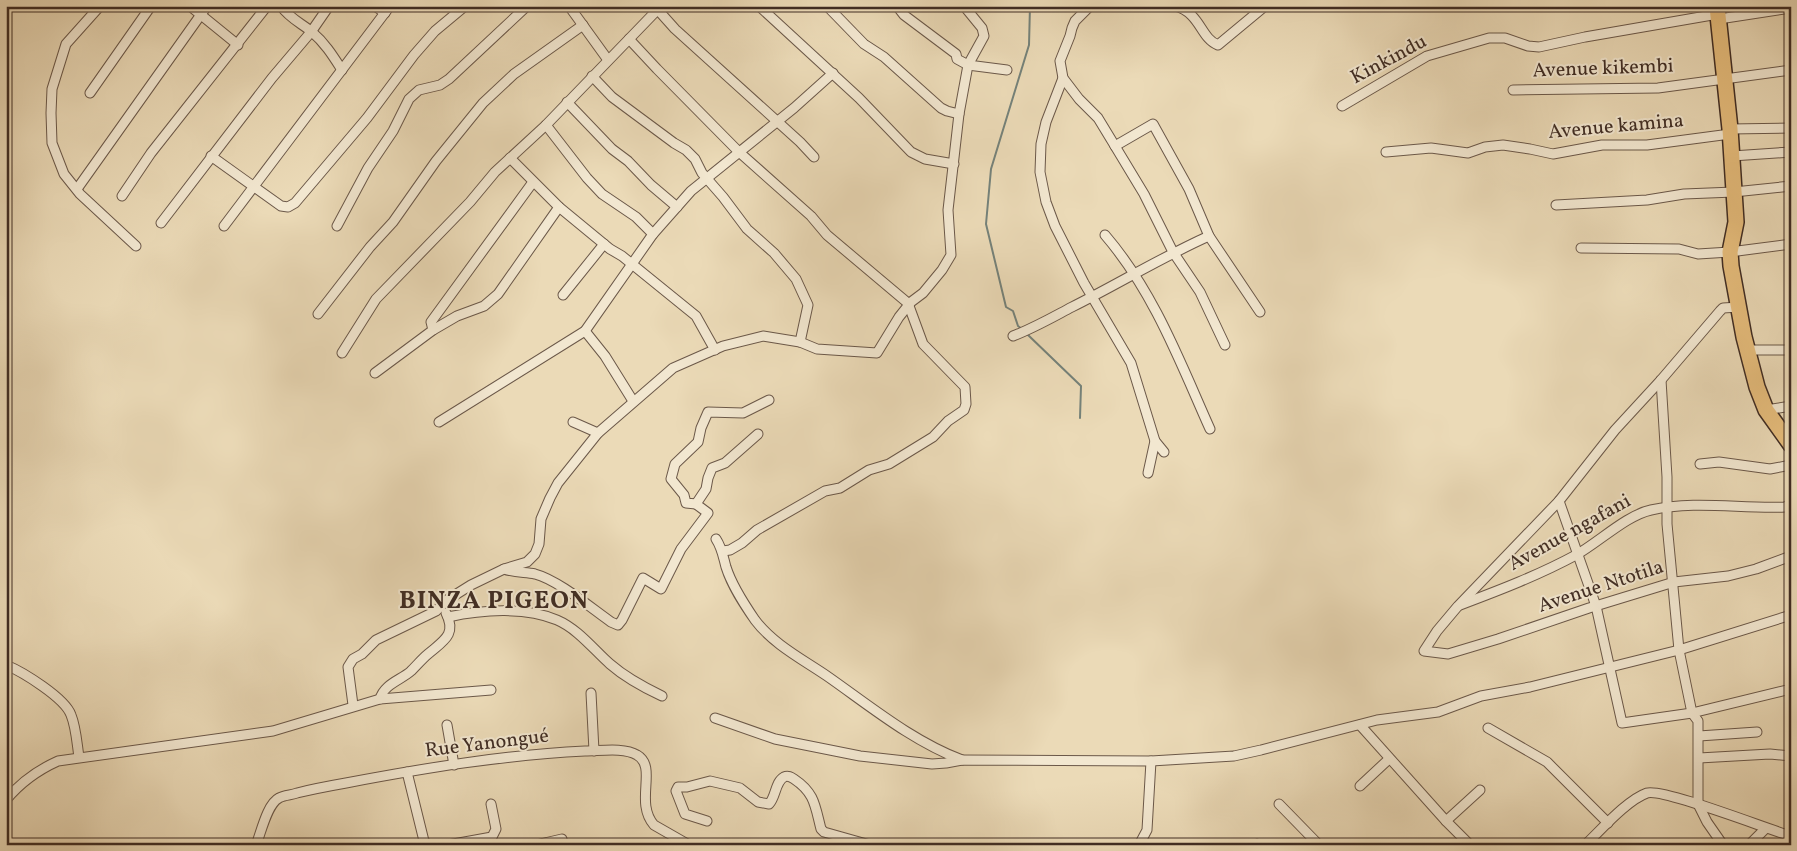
<svg xmlns="http://www.w3.org/2000/svg" width="1797" height="851" viewBox="0 0 1797 851" font-family="Vollkorn,serif">
<style>
.lines{fill:none;stroke-linecap:round;stroke-linejoin:round}
.stream{stroke:#75827a;stroke-width:2}
.street-casing{stroke:#6b5849;stroke-width:11}
.highway-casing{stroke:#402d24;stroke-width:18}
.street{stroke:#f2e7d0;stroke-width:9}
.highway{stroke:#e6bd7c;stroke-width:15}
.labels{text-anchor:middle;dominant-baseline:central;stroke-width:4;stroke-linejoin:round;paint-order:stroke}
.street-label{font-size:20px;fill:#402d24;stroke:#f2e7d0}
.district-label{font-size:25px;font-weight:bold;letter-spacing:1px;fill:#402d24;stroke:#f2e7d0}
</style>
<rect width="100%" height="100%" fill="#ebdab7"/>
<filter id="stains"><feTurbulence type="fractalNoise" baseFrequency=".004" numOctaves="4"/><feColorMatrix values="0 0 0 0 .2 0 0 0 0 .09 0 0 0 0 .02 0 0 0 .5 -.17"/></filter>
<radialGradient id="worn" r=".72"><stop offset=".6" stop-color="#630" stop-opacity="0"/><stop offset="1" stop-color="#630" stop-opacity=".3"/></radialGradient>
<g class="lines">
<g class="stream">
<path d="M 1022,329 L 1018,326 L 1013,311 L 1006,307 L 986,224 L 991,169 L 1029,45 L 1030,6"/>
<path d="M 1027,334 L 1081,386 L 1080,418"/>
</g>
<g class="street-casing">
<g id="street">
<path d="M 100,6 L 66,44 L 52,89 L 51,113 L 52,143 L 64,174 L 80,194 L 136,246"/>
<path d="M 190,6 L 238,45"/>
<path d="M 281,6 C 289,18 301,23 312,32 C 325,43 333,56 342,70"/>
<path d="M 375,6 L 385,13"/>
<path d="M 569,6 L 608,60"/>
<path d="M 759,6 L 859,98 L 911,152 L 925,159 L 954,164"/>
<path d="M 827,6 L 864,44 L 884,57 L 941,108 L 947,111 L 959,114"/>
<path d="M 897,6 L 904,15 L 956,54 L 957,59 L 968,65 L 1007,70"/>
<path d="M 1090,6 L 1075,21 L 1072,28 L 1070,36 L 1060,61 L 1063,78 L 1079,99 L 1098,118 L 1115,146 L 1144,194 L 1173,252 L 1200,292 L 1225,345"/>
<path d="M 1175,6 C 1201,13 1200,38 1218,45 L 1265,6"/>
<path d="M 658,10 L 675,29 L 800,142 L 814,157"/>
<path d="M 1719,19 L 1791,8"/>
<path d="M 629,39 L 657,69 L 739,152 L 811,216 L 827,235 L 909,304"/>
<path d="M 592,76 L 612,97 L 674,143 L 686,150 L 695,159 L 702,173 L 723,197 L 747,229 L 774,253 L 796,279 L 808,305 L 800,342"/>
<path d="M 1063,78 L 1046,122 L 1041,144 L 1040,172 L 1046,202 L 1055,226 L 1084,283 L 1131,363 L 1155,441 L 1164,452"/>
<path d="M 1513,90 L 1658,88 L 1791,70"/>
<path d="M 90,93 L 151,6"/>
<path d="M 567,102 L 612,149 L 628,161 L 651,185 L 677,207"/>
<path d="M 1342,106 L 1427,56 L 1489,38 L 1505,38 L 1528,46 L 1539,47 L 1585,37 L 1718,14"/>
<path d="M 546,125 L 587,178 L 602,194 L 636,217 L 653,234"/>
<path d="M 1730,129 L 1791,128"/>
<path d="M 1115,146 L 1153,124 L 1189,189 L 1209,236 L 1260,312"/>
<path d="M 1386,152 L 1431,148 L 1468,153 L 1485,147 L 1503,145 L 1530,149 L 1553,154 L 1602,145 L 1647,145 L 1730,134"/>
<path d="M 211,156 L 281,206 L 288,207 L 295,203 L 367,118 L 414,55 L 435,31 L 465,6"/>
<path d="M 1732,156 L 1791,152"/>
<path d="M 510,158 L 559,207 L 610,249 L 622,256 L 696,316 L 715,350"/>
<path d="M 77,189 L 207,6"/>
<path d="M 122,196 L 151,153 L 267,6"/>
<path d="M 1556,205 L 1647,200 L 1684,194 L 1734,192 L 1791,186"/>
<path d="M 161,223 L 272,78 L 311,32 L 329,6"/>
<path d="M 224,226 L 390,6"/>
<path d="M 337,226 L 368,168 L 393,131 L 409,99 L 419,90 L 440,85 L 449,79 L 527,6"/>
<path d="M 1105,235 C 1154,292 1180,362 1210,429"/>
<path d="M 1581,248 L 1679,249 L 1698,254 L 1730,252 L 1791,244"/>
<path d="M 563,295 L 604,244"/>
<path d="M 1739,307 L 1723,308 L 1720,311 L 1661,380 L 1615,430 L 1559,501 L 1458,606 L 1437,631 L 1424,651 L 1448,654 L 1498,639 L 1589,608 L 1674,582 L 1728,576 L 1756,569 L 1791,556"/>
<path d="M 318,314 L 370,247 L 393,222 L 436,161 L 483,103 L 514,74 L 583,25"/>
<path d="M 433,330 L 431,322 L 533,182"/>
<path d="M 585,331 L 605,356 L 633,401"/>
<path d="M 1013,336 C 1034,328 1053,317 1072,307 C 1118,284 1162,257 1209,236"/>
<path d="M 1747,350 L 1791,350"/>
<path d="M 342,353 L 376,299 L 470,202 L 495,172 L 546,125 L 661,6"/>
<path d="M 375,373 L 433,330 L 457,316 L 484,306 L 498,294 L 559,207"/>
<path d="M 1661,380 L 1667,477 L 1667,524 L 1679,650 L 1692,713 L 1698,721 L 1698,804 L 1707,822 L 1723,845"/>
<path d="M 1766,410 L 1791,406"/>
<path d="M 439,422 L 585,331 L 653,234 L 691,191 L 794,108 L 833,73"/>
<path d="M 573,422 L 598,433"/>
<path d="M 1700,464 L 1719,462 L 1770,469 L 1791,465"/>
<path d="M 1148,473 L 1155,441"/>
<path d="M 1559,501 L 1596,606 L 1622,723 L 1692,713 L 1791,689"/>
<path d="M 696,504 L 686,503 L 684,495 L 671,479 L 675,464 L 698,442 L 701,428 L 708,412 L 743,413 L 769,400"/>
<path d="M 716,539 C 722,548 723,556 726,567 C 732,586 744,604 755,620 C 773,644 802,659 827,676 C 870,706 912,741 962,760"/>
<path d="M 723,551 L 730,550 L 742,543 L 757,530 L 825,491 L 840,488 L 869,470 L 889,464 L 933,437 L 948,421 L 964,410 L 966,404 L 965,387 L 923,344 L 909,306"/>
<path d="M 504,569 C 515,573 525,572 535,574 C 558,580 591,608 611,622 L 618,625 L 622,620 L 643,578 L 661,589 L 681,549 L 708,513 L 696,504 L 706,489 L 708,478 L 712,468 L 725,463 L 758,434"/>
<path d="M 1460,605 C 1500,590 1539,575 1576,555 C 1599,542 1627,515 1651,510 C 1695,500 1741,509 1785,507 L 1791,504"/>
<path d="M 448,617 C 481,610 525,606 557,620 C 578,629 594,650 610,664 C 626,678 643,687 662,696"/>
<path d="M 6,665 C 23,672 65,698 71,715 C 76,727 77,744 79,757"/>
<path d="M 591,693 L 594,751"/>
<path d="M 380,699 C 384,684 401,680 411,671 C 417,665 422,659 428,654 C 443,641 457,635 446,613"/>
<path d="M 353,705 L 348,667 L 353,659 L 362,654 L 376,640 L 436,611 L 447,600 L 471,585 L 504,569 L 527,562 L 535,554 L 539,544 L 541,519 L 550,498 L 558,483 L 598,433 L 673,368 L 723,346 L 763,336 L 800,342 L 817,349 L 877,353 L 899,317 L 911,302 L 923,293 L 942,270 L 951,255 L 948,210 L 959,114 L 968,65 L 984,36 L 982,28 L 964,6"/>
<path d="M 715,718 L 775,739 L 860,756 L 932,764 L 946,763 L 962,760 L 1151,761 L 1234,756 L 1261,750 L 1377,720 L 1438,712 L 1481,696 L 1530,687 L 1679,650 L 1791,615"/>
<path d="M 447,725 L 454,765"/>
<path d="M 1360,725 L 1446,821 L 1470,845"/>
<path d="M 1488,728 L 1547,762 L 1608,823"/>
<path d="M 1699,736 L 1757,732"/>
<path d="M 1699,758 L 1770,754 L 1791,756"/>
<path d="M 407,772 L 424,841 L 428,845"/>
<path d="M 1360,786 L 1389,759"/>
<path d="M 6,800 C 20,783 38,770 58,761 L 273,731 L 380,699 L 491,690"/>
<path d="M 1279,804 L 1319,845"/>
<path d="M 707,821 L 685,814 L 676,791 L 678,787 L 687,787 L 710,781 L 740,788 L 758,802 L 769,804 C 776,797 775,782 784,777 C 788,775 791,777 794,779 C 815,793 815,806 821,829 L 824,832 L 870,845"/>
<path d="M 1446,821 L 1480,790"/>
<path d="M 1257,844 L 1258,845"/>
<path d="M 256,845 C 261,833 267,804 279,798 C 284,795 292,795 297,793 C 313,789 329,786 346,783 C 425,768 504,755 585,751 C 600,751 624,747 637,755 C 658,767 634,802 654,825 L 689,845"/>
<path d="M 448,845 L 492,837 L 496,829 L 491,804"/>
<path d="M 536,845 L 562,839"/>
<path d="M 1139,845 L 1147,830 L 1151,761"/>
<path d="M 1585,845 C 1601,830 1627,800 1647,793 C 1663,788 1767,829 1791,836"/>
<path d="M 1749,845 L 1765,829"/>
</g>
</g>
<g class="highway-casing">
<path id="highway" d="M 1717,6 L 1730,129 L 1736,222 L 1730,252 L 1731,266 L 1744,337 L 1757,387 L 1766,410 L 1791,445"/>
</g>
<use href="#street" class="street"/>
<use href="#highway" class="highway"/>
</g>
<g class="labels">
<g class="street-label">
<text transform="translate(1389 60) rotate(-28)">Kinkindu</text>
<text transform="translate(1603 69) rotate(-2)">Avenue kikembi</text>
<text transform="translate(1616 127) rotate(-5)">Avenue kamina</text>
<text transform="translate(1570 533) rotate(-29)">Avenue ngafani</text>
<text transform="translate(1601 587) rotate(-18)">Avenue Ntotila</text>
<text transform="translate(487 744) rotate(-7)">Rue Yanongué</text>
</g>
<g class="district-label">
<text x="494" y="601">BINZA PIGEON</text>
</g>
</g>
<rect width="1797" height="851" fill="none" stroke="#ebdab7" stroke-width="25"/>
<rect x="8" y="8" width="1782" height="836" fill="none" stroke="#402d24" stroke-width="2.5"/>
<rect x="12" y="12" width="1772" height="826" fill="none" stroke="#402d24"/>
<rect width="100%" height="100%" filter="url(#stains)"/>
<rect width="100%" height="100%" fill="url(#worn)"/>
</svg>
